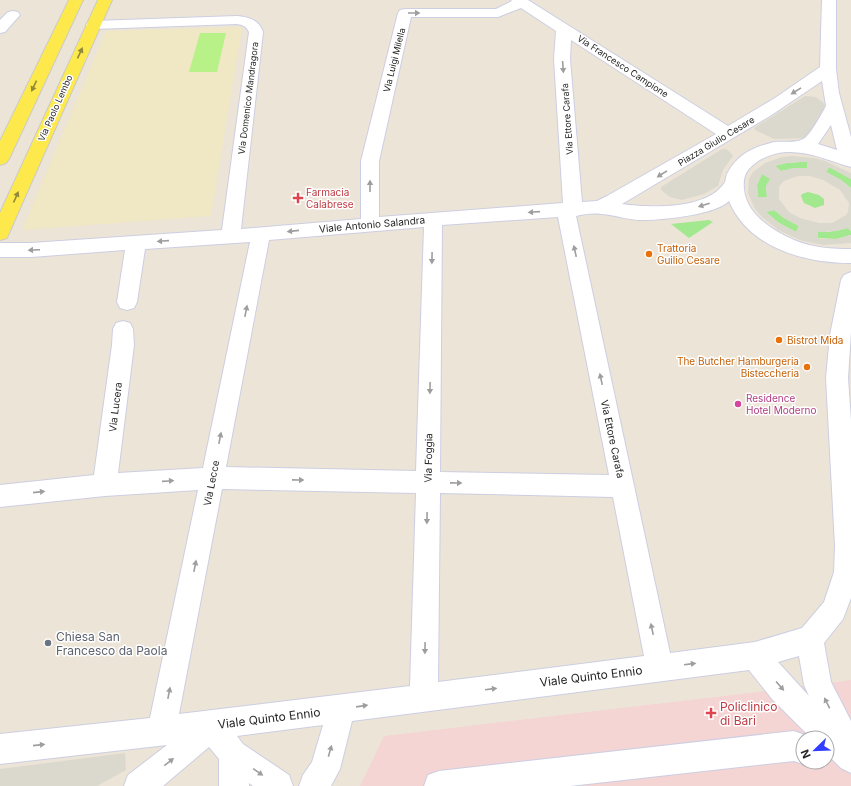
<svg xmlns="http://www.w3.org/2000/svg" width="851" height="786" viewBox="0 0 851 786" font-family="Inter,sans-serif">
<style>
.education{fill:#f0e7c4}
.medical{fill:#f4d5d3;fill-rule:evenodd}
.green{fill:#a2e88e}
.pitch{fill:#b8f188}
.plaza{fill:#dbd8ce;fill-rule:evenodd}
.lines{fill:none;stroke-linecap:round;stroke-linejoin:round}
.minor-casing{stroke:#cccee2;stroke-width:2}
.major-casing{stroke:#cbcbcb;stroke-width:2}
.minor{fill:#fff;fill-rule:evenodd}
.major{fill:#fde94b;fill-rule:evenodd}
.oneway{fill:#9e9e9e}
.oneway2{fill:#928839}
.health-dot{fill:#e0444e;stroke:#fff;stroke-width:1.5}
.food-dot{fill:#e8710a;stroke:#fff;stroke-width:1.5}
.hotel-dot{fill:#d1479c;stroke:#fff;stroke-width:1.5}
.worship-dot{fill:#6b7280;stroke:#fff;stroke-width:1.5}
.labels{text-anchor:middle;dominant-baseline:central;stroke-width:3;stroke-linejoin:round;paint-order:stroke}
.far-street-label{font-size:9px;fill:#272727;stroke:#fff}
.health-label{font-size:10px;fill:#be3a42;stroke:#fff;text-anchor:start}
.street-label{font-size:10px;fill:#272727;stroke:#fff}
.food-label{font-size:10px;fill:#c56008;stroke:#fff;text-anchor:start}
.hotel-label{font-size:10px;fill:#b23c85;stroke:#fff;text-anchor:start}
.near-worship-label{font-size:12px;fill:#5b616d;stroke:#fff;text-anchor:start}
.near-street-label{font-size:12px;fill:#272727;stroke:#fff}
.near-health-label{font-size:12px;fill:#be3a42;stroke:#fff;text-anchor:start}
</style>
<rect width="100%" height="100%" fill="#ece5d7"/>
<path class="education" d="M 242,27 L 211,216 L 22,230 L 106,31 Z"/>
<path class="medical" d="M 851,680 L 851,786 L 360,786 L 384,736 L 782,689 ZM 803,738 L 827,738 L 827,762 L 803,762 Z"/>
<g class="green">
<path d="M 801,162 L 807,162 L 807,168 L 798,168 L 781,171 L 775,166 L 786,163 Z"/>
<path d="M 829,167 L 851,179 L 851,188 L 841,180 L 826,172 Z"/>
<path d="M 762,174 L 771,179 L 766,186 L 767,197 L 758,197 L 757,185 Z"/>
<path d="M 808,192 L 819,195 L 824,199 L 824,205 L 815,208 L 804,203 L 801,196 L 802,194 Z"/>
<path d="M 774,210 L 784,218 L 799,226 L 796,232 L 779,223 L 766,212 Z"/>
<path d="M 709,220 L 713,222 L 689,238 L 671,224 Z"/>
<path d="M 848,228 L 851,231 L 851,235 L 836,239 L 818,238 L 818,231 L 829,232 Z"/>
</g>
<path class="pitch" d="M 200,33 L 226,33 L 217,72 L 189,72 Z"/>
<g class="plaza">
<path d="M 805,96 L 816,97 L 825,104 L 824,108 L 813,129 L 805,138 L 774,139 L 755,130 L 754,128 Z"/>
<path d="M 722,149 L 726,149 L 732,154 L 733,156 L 723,170 L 718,186 L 704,194 L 682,200 L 670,197 L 661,190 L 661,187 Z"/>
<path d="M 792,156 L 814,158 L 825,161 L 851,173 L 851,179 L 829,167 L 826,172 L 841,180 L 851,188 L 851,231 L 848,228 L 837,231 L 818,232 L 818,238 L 821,239 L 836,239 L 851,235 L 851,243 L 823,245 L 800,240 L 778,230 L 761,216 L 755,209 L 748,193 L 749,179 L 753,172 L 765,163 L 782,157 ZM 801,162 L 807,162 L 807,168 L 793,168 L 781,171 L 775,166 L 786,163 ZM 762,174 L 770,179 L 766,186 L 767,197 L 758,197 L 757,185 ZM 798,176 L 810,176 L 823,180 L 840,190 L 849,203 L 848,212 L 846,215 L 832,223 L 819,223 L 800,218 L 789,212 L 779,199 L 779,187 L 784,181 ZM 774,210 L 784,218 L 799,226 L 796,232 L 779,223 L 766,212 Z"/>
<path d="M 125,753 L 126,770 L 97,786 L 0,786 L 0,769 Z"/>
</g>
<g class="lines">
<g class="minor-casing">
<g id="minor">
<path d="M 511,0 L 528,0 L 728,126 L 775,98 L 820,67 L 822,0 L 836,0 L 836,69 L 839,93 L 851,137 L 851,167 C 829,161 810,151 786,152 C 774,153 762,157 753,165 C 745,172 743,178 744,189 C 746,214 773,231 794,240 C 813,248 832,249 851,249 L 851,263 C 804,263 749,248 729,201 C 717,214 664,220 646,220 C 631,221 616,215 601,214 C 593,213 584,214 576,216 L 670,653 L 755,642 L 802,628 L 824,602 L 834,572 L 835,546 L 826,378 L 830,335 L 841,280 L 844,275 L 851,272 L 851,332 L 848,378 L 851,420 L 851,598 L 843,619 L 824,643 L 831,682 L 851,721 L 851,773 L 841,768 L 827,754 L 827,738 L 803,738 L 803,762 L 807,762 L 803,764 L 794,761 L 570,786 L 424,786 L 428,775 L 439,771 L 794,731 L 810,737 L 772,699 L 749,670 L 352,721 L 340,769 L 331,786 L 299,786 L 303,775 L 312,762 L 323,725 L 237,736 L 243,744 L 289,775 L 293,786 L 253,786 L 249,783 L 249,786 L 219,786 L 219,759 L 209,747 L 163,786 L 124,786 L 128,775 L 167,745 L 0,764 L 0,734 L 150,718 L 198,490 L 105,496 L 0,507 L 0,485 L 94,475 L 112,345 L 113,329 L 116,323 L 123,321 L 130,323 L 133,329 L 134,345 L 118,473 L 203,468 L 250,242 L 145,249 L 137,302 L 134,308 L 127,310 L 120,308 L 117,302 L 125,250 L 31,257 L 0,257 L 0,243 L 31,243 L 222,230 L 249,32 C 246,26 243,25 237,24 L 93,29 L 88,28 L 86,25 L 88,22 L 93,21 L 237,16 C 249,17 259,20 263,32 L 241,229 L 361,219 L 361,161 L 398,13 L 400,10 L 405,9 L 496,9 L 512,1 ZM 521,8 L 556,31 L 554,59 L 563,203 L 379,217 L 379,161 L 411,17 L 498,17 ZM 571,40 L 716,134 L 607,196 L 597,201 L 582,202 L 570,59 ZM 822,81 L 826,106 C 821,115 813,130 806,137 C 798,144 784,141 774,142 C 767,144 759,146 753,149 C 742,154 733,162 727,174 C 726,176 726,180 725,182 C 708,210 650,208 622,204 L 770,116 ZM 831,125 L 837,150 L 818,144 ZM 558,217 L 609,475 L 440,472 L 442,225 ZM 424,227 L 416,471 L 226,467 L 269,240 ZM 222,489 L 416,493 L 410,686 L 179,714 ZM 440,493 L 613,497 L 644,656 L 438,682 ZM 799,656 L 804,685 L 809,696 L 778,662 Z"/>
<path d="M 13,11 L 18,12 L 20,15 L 5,32 L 0,33 L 0,20 L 8,12 Z"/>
</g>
</g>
<g class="major-casing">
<g id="major">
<path d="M 69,0 L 83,0 L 9,159 L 6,163 L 0,165 L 0,141 Z"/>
<path d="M 98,0 L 112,0 L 9,233 L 7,238 L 0,240 L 0,213 Z"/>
</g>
</g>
<use href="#minor" class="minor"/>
<use href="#major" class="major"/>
</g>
<defs><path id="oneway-solid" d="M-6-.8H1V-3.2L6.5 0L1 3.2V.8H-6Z"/></defs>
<g class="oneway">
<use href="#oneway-solid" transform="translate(414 13)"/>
<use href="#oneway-solid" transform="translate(563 67) rotate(86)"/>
<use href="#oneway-solid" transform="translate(796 91) rotate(148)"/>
<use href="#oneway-solid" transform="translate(662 174) rotate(148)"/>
<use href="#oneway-solid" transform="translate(370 186) rotate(-90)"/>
<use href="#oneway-solid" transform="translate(704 205) rotate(162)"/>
<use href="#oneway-solid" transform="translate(534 212) rotate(176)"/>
<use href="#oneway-solid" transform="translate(293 231) rotate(174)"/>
<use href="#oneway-solid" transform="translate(163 241) rotate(176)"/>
<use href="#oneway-solid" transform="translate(34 250) rotate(177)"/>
<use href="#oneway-solid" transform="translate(575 251) rotate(-102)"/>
<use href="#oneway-solid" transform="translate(432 258) rotate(91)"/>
<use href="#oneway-solid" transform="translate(246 311) rotate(-79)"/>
<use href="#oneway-solid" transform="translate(601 379) rotate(-102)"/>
<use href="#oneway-solid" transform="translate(430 388) rotate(91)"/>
<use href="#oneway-solid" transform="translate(220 438) rotate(-79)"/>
<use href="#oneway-solid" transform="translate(298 480) rotate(1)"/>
<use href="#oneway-solid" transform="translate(168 481) rotate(-4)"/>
<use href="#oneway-solid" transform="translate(456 483) rotate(1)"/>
<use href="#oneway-solid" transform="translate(39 492) rotate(-6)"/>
<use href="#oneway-solid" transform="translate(427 518) rotate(91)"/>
<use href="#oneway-solid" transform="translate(195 566) rotate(-79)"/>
<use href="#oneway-solid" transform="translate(652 629) rotate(-102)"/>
<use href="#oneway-solid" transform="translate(425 648) rotate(91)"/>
<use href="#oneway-solid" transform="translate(690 664) rotate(-7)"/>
<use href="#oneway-solid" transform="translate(780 686) rotate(49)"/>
<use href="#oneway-solid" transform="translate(491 689) rotate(-7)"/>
<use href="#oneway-solid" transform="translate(169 693) rotate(-79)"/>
<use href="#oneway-solid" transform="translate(827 703) rotate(-117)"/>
<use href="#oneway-solid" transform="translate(362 706) rotate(-8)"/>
<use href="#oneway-solid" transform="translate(39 745) rotate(-6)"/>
<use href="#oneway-solid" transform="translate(330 751) rotate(-74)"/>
<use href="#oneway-solid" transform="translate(169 762) rotate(-38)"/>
<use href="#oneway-solid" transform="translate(258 772) rotate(35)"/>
</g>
<g class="oneway2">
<use href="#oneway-solid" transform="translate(80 53) rotate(-65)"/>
<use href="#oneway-solid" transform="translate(34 86) rotate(115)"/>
<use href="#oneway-solid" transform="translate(16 197) rotate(-66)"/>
</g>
<g class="health-dot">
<path d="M296 192h4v4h4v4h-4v4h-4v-4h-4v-4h4z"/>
<path d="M709 707h4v4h4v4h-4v4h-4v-4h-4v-4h4z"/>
</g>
<g class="food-dot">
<circle cx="649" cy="254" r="4"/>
<circle cx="779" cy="340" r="4"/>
<circle cx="807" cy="367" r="4"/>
</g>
<circle class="hotel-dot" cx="738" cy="404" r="4"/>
<circle class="worship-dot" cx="48" cy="643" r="4"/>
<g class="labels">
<g class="far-street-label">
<text transform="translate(394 60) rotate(-76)">Via Luigi Milella</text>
<text transform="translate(623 66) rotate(33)">Via Francesco Campione</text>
<text transform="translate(248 98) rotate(-83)">Via Domenico Mandragora</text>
<text transform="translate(55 108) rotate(-66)">Via Paolo Lembo</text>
<text transform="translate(567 119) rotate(-94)">Via Ettore Carafa</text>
<text transform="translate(716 141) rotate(-31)">Piazza Giulio Cesare</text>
</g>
<g class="health-label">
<text x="306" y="192">Farmacia<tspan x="306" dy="12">Calabrese</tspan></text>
</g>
<g class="street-label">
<text transform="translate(372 224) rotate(-5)">Viale Antonio Salandra</text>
<text transform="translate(115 407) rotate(-83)">Via Lucera</text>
<text transform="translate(613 439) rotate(78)">Via Ettore Carafa</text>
<text transform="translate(428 458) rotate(-89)">Via Foggia</text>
<text transform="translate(211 483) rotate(-79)">Via Lecce</text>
</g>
<g class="food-label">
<text x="657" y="248">Trattoria<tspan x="657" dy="12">Guilio Cesare</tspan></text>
<text x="787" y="340">Bistrot Mida</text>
<text x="799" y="361" text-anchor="end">The Butcher Hamburgeria<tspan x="799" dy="12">Bisteccheria</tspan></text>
</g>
<g class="hotel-label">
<text x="746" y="398">Residence<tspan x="746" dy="12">Hotel Moderno</tspan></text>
</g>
<g class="near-worship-label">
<text x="56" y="636">Chiesa San<tspan x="56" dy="14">Francesco da Paola</tspan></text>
</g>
<g class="near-street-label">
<text transform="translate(591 676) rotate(-7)">Viale Quinto Ennio</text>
<text transform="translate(269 718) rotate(-7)">Viale Quinto Ennio</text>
</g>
<g class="near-health-label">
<text x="720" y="706">Policlinico<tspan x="720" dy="14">di Bari</tspan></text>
</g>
</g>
<g transform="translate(815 750) rotate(247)"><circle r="19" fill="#ffffff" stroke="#a9a9a9"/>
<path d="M0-3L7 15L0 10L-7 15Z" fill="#313eff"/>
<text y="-6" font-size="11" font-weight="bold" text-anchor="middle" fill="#272727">N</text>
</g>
</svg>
